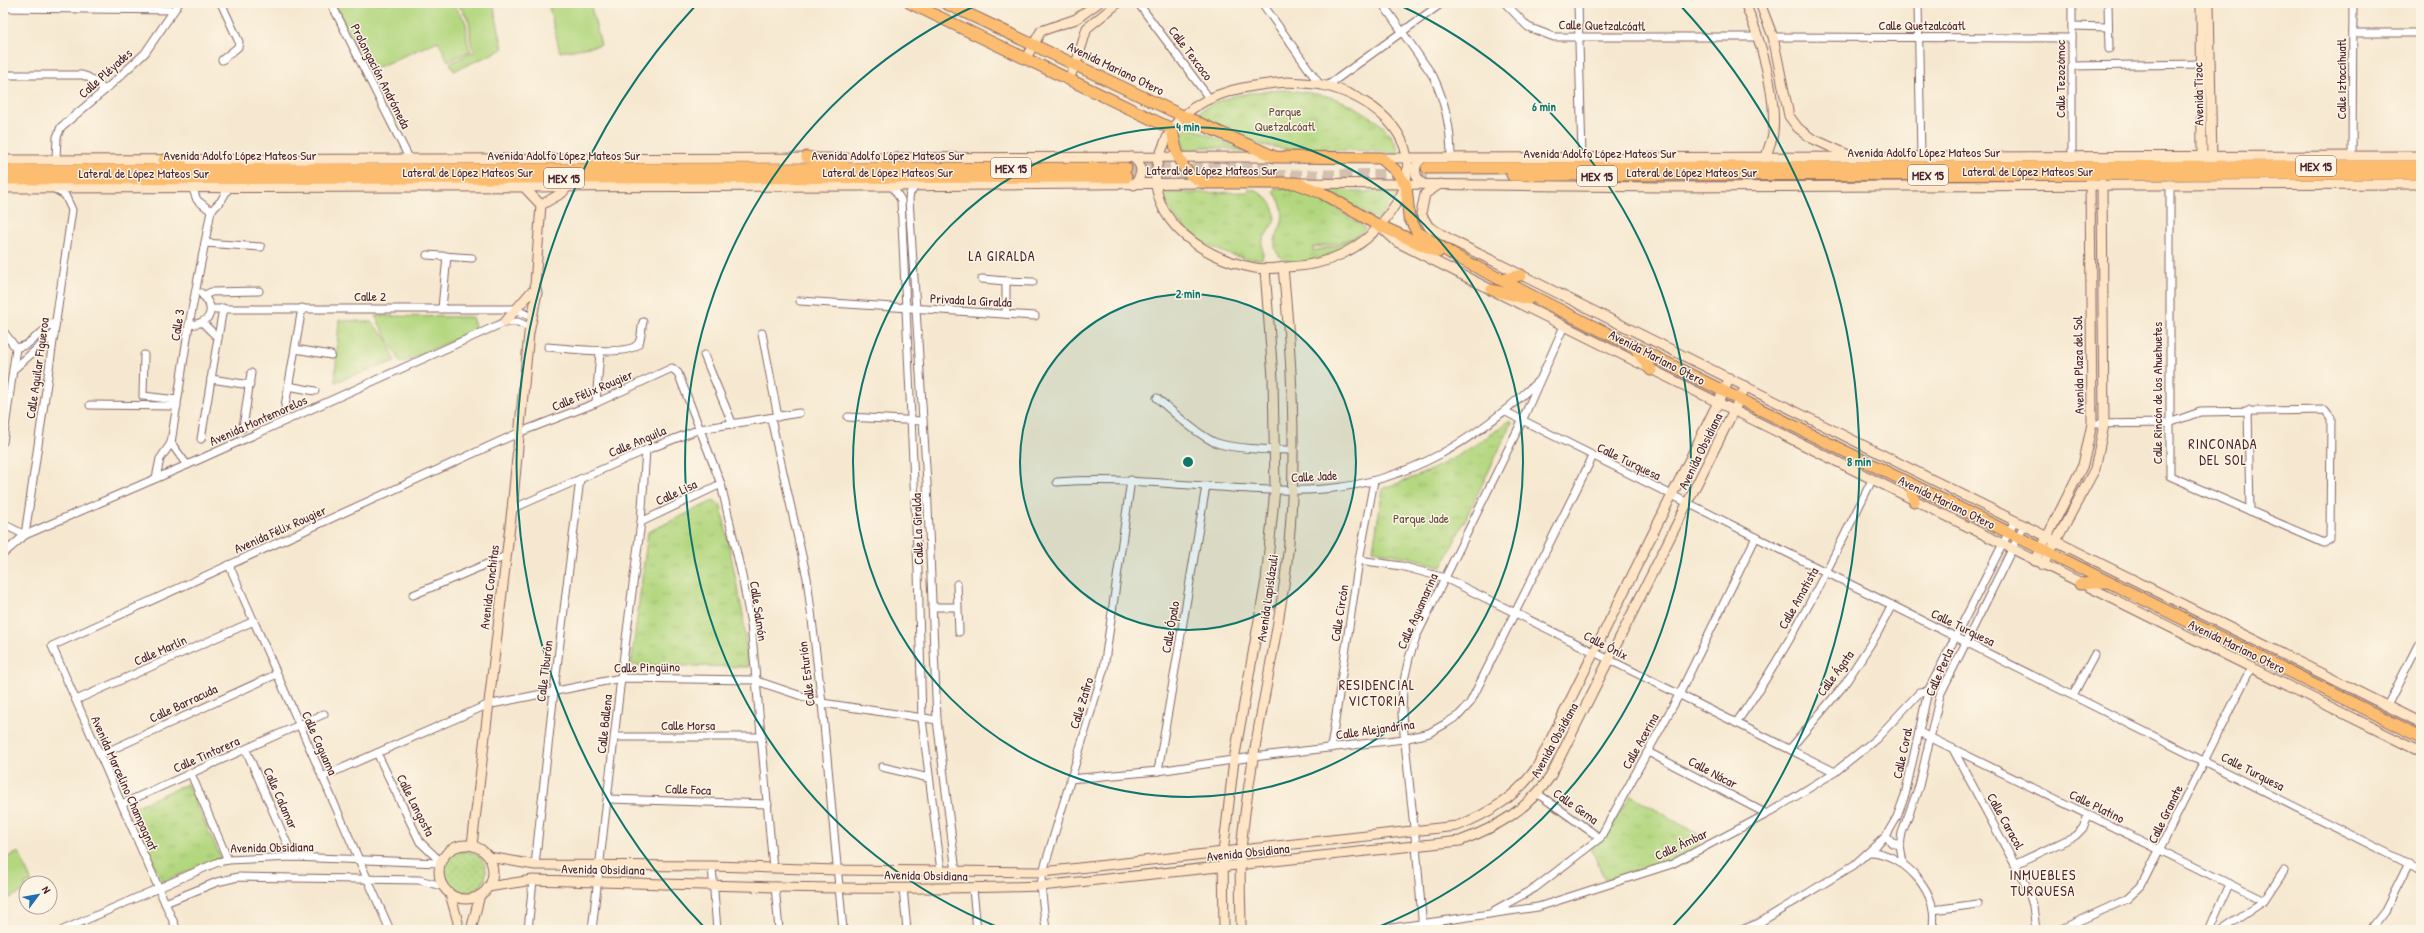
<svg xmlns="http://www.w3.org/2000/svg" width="2424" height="933" viewBox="0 0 2424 933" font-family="'Patrick Hand',sans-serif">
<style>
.grass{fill:url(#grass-dots);stroke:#7e7b55}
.park{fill:url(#park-tufts);stroke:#7e7b55}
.pitch{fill:#b3d77f;stroke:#7e7b55}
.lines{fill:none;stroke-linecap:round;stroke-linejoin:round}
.primary-tunnel{stroke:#d4c0af;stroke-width:11;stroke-dasharray:11 5.5;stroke-linecap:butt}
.street-casing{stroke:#866565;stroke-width:9}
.secondary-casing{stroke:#866565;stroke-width:11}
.primary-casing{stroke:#866565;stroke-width:13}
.street{stroke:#fff;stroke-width:7}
.secondary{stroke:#fee5c5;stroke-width:9}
.primary{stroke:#fcbd6f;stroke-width:11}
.ring{fill:none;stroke:#0f766e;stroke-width:2}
.labels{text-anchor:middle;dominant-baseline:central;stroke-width:3;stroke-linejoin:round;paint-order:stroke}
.shield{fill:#fcf5e5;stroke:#7f5f63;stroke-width:1}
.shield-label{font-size:12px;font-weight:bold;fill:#4a1f2b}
.street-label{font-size:13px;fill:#4a1f2b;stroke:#fcf5e5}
.park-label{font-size:13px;fill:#644d40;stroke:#fcf5e5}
.neighbourhood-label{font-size:14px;letter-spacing:1px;fill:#4a1f2b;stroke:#fcf5e5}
.centre{fill:#0f766e;stroke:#fcf5e5;stroke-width:2}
.ring-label{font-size:12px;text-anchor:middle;font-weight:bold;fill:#0f766e;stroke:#fcf5e5;stroke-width:3;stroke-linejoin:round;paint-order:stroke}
</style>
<defs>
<pattern id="grass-dots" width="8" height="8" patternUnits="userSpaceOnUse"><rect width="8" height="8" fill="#b3d77f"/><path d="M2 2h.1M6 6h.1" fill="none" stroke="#9bb86e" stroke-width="1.8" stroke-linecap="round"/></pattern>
<pattern id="park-tufts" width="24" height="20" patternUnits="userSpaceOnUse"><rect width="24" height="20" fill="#b3d77f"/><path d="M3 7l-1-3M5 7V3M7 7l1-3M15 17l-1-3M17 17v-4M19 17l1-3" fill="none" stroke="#9bb86e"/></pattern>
</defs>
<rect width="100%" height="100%" fill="#fcf5e5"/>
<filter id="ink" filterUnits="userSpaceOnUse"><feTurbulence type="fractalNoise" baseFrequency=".025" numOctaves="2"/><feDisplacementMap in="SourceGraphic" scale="8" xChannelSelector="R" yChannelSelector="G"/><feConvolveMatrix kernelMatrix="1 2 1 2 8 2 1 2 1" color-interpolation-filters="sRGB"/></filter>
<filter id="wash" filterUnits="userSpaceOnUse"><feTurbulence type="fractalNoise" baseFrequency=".012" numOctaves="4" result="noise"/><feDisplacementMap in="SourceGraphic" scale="16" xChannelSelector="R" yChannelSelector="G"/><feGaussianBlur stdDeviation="0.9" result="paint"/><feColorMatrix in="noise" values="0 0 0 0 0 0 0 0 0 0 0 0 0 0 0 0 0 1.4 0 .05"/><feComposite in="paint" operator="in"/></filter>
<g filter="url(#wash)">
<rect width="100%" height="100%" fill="#f6e8d0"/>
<circle class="grass" cx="465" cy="872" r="21"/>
<g class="park">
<path d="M 1285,90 C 1301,92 1318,93 1333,98 C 1355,104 1400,130 1398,155 C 1353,145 1306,155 1262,145 C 1239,140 1216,125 1195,116 C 1216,95 1256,91 1285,90 Z"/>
<path d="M 1187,127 L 1192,128 L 1245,151 L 1241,152 C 1229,148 1212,146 1199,148 C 1193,150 1191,153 1184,152 L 1182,134 Z"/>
<path d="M 1332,186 C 1350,194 1377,194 1395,187 L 1398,188 L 1399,192 L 1378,220 L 1324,189 Z"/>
<path d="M 1249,189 C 1264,191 1281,208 1273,224 C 1270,231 1264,235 1262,243 C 1262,249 1264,254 1262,259 C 1222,261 1174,231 1162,193 L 1248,192 Z"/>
<path d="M 1276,189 C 1308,184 1340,212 1365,228 C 1359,239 1325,247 1313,247 L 1313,251 L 1335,246 L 1368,232 C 1353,247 1287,280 1276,250 C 1269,232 1296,224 1274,192 Z"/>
<path d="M 1509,421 L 1512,423 L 1442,567 L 1417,559 L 1373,550 L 1383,488 C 1429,475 1471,450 1509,421 Z"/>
<path d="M 713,501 L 721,506 L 743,615 L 748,667 L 631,665 L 648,532 Z"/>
<path d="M 187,784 L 221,858 L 162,882 L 130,809 Z"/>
<path d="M 1631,795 L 1702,837 L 1697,848 L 1672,861 L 1605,880 L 1591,848 L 1603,838 Z"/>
</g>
<g class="pitch">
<path d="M 334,3 L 453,3 C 455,9 461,13 464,19 C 470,30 463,37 471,51 L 448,61 L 438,41 L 369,71 Z"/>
<path d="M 457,3 L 493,3 L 503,49 L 454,71 L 450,63 L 475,51 C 466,41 473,31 468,19 C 465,13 460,8 457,3 Z"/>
<path d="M 548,3 L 590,3 L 601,45 L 560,52 Z"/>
<path d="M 375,316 L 472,317 L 476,330 L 401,363 Z"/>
<path d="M 339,320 L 371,322 L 386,338 L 395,361 L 335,382 Z"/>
<path d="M 19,852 L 32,883 L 26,883 L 26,890 L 3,901 L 3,859 Z"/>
</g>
</g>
<g filter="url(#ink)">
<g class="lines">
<g class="primary-tunnel">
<path d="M 1126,168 L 1273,168"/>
<path d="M 1126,177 L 1427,174"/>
</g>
<g class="street-casing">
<g id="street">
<path d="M 221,3 L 239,42 L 238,47 L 222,60"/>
<path d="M 331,3 L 410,160"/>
<path d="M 1138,3 L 1209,98"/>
<path d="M 1262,3 L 1320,85"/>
<path d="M 1382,3 L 1433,76 C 1446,103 1451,129 1451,158"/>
<path d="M 1505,3 L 1528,27 L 1554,37 L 1758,37"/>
<path d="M 1578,3 L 1582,158"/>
<path d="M 1918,3 L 1921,157"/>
<path d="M 2108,3 L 2109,49"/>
<path d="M 3,8 L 174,10"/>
<path d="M 2072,26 L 2108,27"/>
<path d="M 2353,33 L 2421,33"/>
<path d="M 1773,37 L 2072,38"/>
<path d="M 2072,66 L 2202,64"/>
<path d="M 3,75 L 82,75 L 88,77 L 105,90"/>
<path d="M 1327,86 L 1442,3"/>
<path d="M 2072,156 L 2072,3"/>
<path d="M 2352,156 L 2353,3"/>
<path d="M 56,159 L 57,137 L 61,127 L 105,90 L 145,53 L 179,3"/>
<path d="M 892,186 L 901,200 L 918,570 L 922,719 L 941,871"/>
<path d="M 916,186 L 910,193 L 909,199 L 927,483 L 937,720 L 956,872"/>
<path d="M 192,187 L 197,200 L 211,211"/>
<path d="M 205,243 L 261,247"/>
<path d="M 427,255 L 472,258"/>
<path d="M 982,279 L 1006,281 L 1006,314"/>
<path d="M 1006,281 L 1033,282"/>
<path d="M 203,296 L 211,292 L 259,291"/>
<path d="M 800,301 L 1035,316"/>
<path d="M 442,308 L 447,256"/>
<path d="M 211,309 L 516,309 L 527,315"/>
<path d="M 202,322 L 218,338"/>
<path d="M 189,325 C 212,323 217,309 201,293"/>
<path d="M 3,331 L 16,348 L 3,442"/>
<path d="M 762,333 L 778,417"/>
<path d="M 548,347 C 564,348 628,357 638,344 C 642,339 641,328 643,322"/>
<path d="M 16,348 L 26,345 L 56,321"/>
<path d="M 295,349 L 331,355"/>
<path d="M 144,355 L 143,396 L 177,400"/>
<path d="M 704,355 L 733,425"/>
<path d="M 15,368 L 54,334"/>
<path d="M 211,379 L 250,385"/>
<path d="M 288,386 L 315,391"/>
<path d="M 1157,398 C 1174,413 1192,430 1212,441 C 1228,449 1273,450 1291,450"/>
<path d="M 596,403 L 600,352"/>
<path d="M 90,405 L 177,406"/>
<path d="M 285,406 L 302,308"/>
<path d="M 2248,410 L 2250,511"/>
<path d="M 1506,412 L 2421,870"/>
<path d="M 848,417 L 923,421"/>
<path d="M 771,419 L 807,578 L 822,703 L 843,930"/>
<path d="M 2092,424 L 2169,423 L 2200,412 L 2325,410 L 2331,418 L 2330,539 L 2324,543 L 2170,476 L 2170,184"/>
<path d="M 243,428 L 251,373"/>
<path d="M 201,439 L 223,308"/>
<path d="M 171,443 L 187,465"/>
<path d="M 156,478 L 160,459 L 171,443 L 189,325 L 211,211 L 221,201 L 229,187"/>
<path d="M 1057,482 C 1108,478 1156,483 1206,486 C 1244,489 1285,492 1324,489 C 1410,482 1477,439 1538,381"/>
<path d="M 512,509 L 646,450 L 700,429 L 799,413"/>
<path d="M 641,522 L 721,484"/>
<path d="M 3,524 L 25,535 L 72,210 L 65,195 L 53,188"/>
<path d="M 3,554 L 25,535 L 187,465 L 505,322 L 518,322 L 527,326"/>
<path d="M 1359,560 L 1401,566 L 1445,578 L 1835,772"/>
<path d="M 229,565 L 390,930"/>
<path d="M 957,584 L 959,632"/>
<path d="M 413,595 L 506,556"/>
<path d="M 932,607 L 957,607"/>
<path d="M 2073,695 L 2095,654"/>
<path d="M 76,700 L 254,621"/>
<path d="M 2387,706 L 2418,645"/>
<path d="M 1736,723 C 1790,648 1831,563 1872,480"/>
<path d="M 1919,732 L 2264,901"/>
<path d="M 615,737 L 762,737"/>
<path d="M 1331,748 L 1359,560 L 1374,481"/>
<path d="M 1790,749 L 1844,685 L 1877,634 L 1892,605"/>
<path d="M 1953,749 L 2028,889 L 2033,906 L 2036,930"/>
<path d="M 246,750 L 293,857"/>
<path d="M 1648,752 L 1767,814"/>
<path d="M 377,753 L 420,842 L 440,861"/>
<path d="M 100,755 L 277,674"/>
<path d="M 882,767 L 929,778"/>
<path d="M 1158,771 L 1206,486"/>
<path d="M 191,774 L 228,860"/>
<path d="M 322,777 L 487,705 L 621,678 L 754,680 L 822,703 L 937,720"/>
<path d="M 1070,779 L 1158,771 L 1253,757 L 1404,739 L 1429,733 L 1445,724 L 1459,715 L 1470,703 L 1593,456"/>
<path d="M 1538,794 L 1600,838"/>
<path d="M 608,799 L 768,804"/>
<path d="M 122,804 L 324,714"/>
<path d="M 1886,836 L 1892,843 L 1900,845"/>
<path d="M 1871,852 C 1905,854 1942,895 1932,930"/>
<path d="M 1903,863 L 1900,845 L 1902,833 L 1919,786 L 1940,695 L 2024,525"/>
<path d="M 2016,864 L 2075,836 L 2083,828 L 2088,815"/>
<path d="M 535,865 L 554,691 L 580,479"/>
<path d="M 712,866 L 717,930"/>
<path d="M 775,886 L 779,930"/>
<path d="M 903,888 L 907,930"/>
<path d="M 973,889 L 977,930"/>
<path d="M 165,903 L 217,882 L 238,877 L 419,880 L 442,886"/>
<path d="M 1495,910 L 1535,888 L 1600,838 L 1679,695 L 1756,537"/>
<path d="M 1933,910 L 1978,904"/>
<path d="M 63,930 L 218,862 L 228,860 L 293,857 L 439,863"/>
<path d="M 177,930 L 52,646 L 518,433 L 596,403 L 672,368 L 678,373 L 721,484 L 742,576 L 751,624 L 773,868"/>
<path d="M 528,930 L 533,880"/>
<path d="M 592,930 L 621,678 L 641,522 L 646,450"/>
<path d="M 1046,930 L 1041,886 L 1043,872 L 1104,668 L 1131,480"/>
<path d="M 1378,930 L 1538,907 L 1672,864 L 1767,814 L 1835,772 L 1876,739 L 1920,692 L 1928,691"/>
<path d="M 1423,930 L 1416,846 L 1402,714 L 1403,685 L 1409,658 L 1417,635 L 1522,421 L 1564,326"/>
<path d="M 1742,930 L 1759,923 L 1854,865 L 1886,836 L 1897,817 L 1905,795 L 1928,691 L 2015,520"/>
<path d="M 2059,930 L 2127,899 L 2141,886 L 2251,668"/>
<path d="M 2209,930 L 2229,884"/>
<path d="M 2221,930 L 2264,901 L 2284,871"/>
<path d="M 2370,930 L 2385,911 L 2409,863"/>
</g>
</g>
<g class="secondary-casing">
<g id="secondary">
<path d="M 1745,3 C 1760,38 1777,95 1773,133 C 1772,143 1765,152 1766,163"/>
<path d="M 1760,3 L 1773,37 L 1789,116 L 1798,128 L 1811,138 L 1851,156"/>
<path d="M 2201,3 L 2202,161"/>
<path d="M 2209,3 L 2212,161"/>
<path d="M 1026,58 L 1041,31 L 1076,19 L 1098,3"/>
<path d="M 1069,78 L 1076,64 L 1087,28 L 1118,3"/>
<path d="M 1288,82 C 1299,83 1311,83 1322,85 C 1368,95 1420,132 1405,185 C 1402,197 1393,208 1386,218 C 1362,250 1326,266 1287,267 C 1276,268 1266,270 1255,268 C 1199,258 1134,212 1163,147 C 1167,136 1174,124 1183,116 C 1212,90 1251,85 1288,82 Z"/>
<path d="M 1132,157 C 1144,165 1143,175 1134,185"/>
<path d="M 1381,158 L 2421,156"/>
<path d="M 1421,159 C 1413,166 1414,177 1423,184"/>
<path d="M 3,160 L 1272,157"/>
<path d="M 1301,183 L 1661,187 L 2421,184"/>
<path d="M 1440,184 L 1425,194 L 1421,214 L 1429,227 L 1455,242 L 2421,723"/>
<path d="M 523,186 L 541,205"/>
<path d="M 3,188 L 892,186 L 1204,183"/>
<path d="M 541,205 L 562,193 L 567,187"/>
<path d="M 1384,230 L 1397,242 L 1492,290 L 2421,752"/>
<path d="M 505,322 L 531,292"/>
<path d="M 2035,561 L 2083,465 L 2092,424 L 2090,179"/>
<path d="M 2043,565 L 2095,469 L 2104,425 L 2102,184"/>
<circle cx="466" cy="872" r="27"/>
<path d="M 472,845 L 512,509 L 529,333 L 537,293 L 535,284 L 541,205"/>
<path d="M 489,857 L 535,865 L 712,866 L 837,870 L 1043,872 L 1457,826 C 1490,813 1516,797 1537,767 L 1730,378"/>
<path d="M 488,887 L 533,880 C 702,885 872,892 1041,886 L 1460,841 C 1497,827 1527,810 1550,777 L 1746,386"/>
<path d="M 450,894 L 458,922 L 457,930"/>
<path d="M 471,930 L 480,895"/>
<path d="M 1224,930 L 1223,853 L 1234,760 L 1266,580 L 1275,489 L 1273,378 L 1265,269"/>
<path d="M 1241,930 C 1241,904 1239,876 1241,850 C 1249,760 1271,673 1284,585 C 1299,482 1293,371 1283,267"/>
</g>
</g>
<g class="primary-casing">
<g id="primary">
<path d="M 910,3 L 1172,129 C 1176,153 1179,172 1204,183 L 1296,183 L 1322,193 L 1376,224 L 1438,252"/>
<path d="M 945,3 L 1183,116 L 1275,157 L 1381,158 L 1396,171 L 1406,185 L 1409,217 L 1417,232 L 1455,256 L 1546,303 L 2421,737"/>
<path d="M 807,157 L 842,164"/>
<path d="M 164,160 L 182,165"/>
<path d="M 594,165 L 615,159"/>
<path d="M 1427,168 L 2421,166"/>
<path d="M 3,170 L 1126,168"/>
<path d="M 1512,175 L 2421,174"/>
<path d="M 3,179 L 1126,177"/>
<path d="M 1501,280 L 1521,275"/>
<path d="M 1492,290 L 1528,299"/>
<path d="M 1636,349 L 1651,370"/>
<path d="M 1910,484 L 1914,501"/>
<path d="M 2080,584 L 2107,582"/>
</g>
</g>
<use href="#street" class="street"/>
<use href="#secondary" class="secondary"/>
<use href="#primary" class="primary"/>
</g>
</g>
<circle cx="1188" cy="462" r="168" fill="#0f766e" fill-opacity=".12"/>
<g class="ring">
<circle cx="1188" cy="462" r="168"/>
<circle cx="1188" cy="462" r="335"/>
<path d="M1000 928A503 503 0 0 1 979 4M1397 4A503 503 0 0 1 1376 928"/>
<path d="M705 928A671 671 0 0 1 697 4M1679 4A671 671 0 0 1 1671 928"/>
</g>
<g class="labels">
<g class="shield">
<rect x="2296" y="156" width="40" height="20" rx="3"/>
<rect x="991" y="158" width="40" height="20" rx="3"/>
<rect x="1908" y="165" width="40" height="20" rx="3"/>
<rect x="1577" y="166" width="40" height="20" rx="3"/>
<rect x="544" y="168" width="40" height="20" rx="3"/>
</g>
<g class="shield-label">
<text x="2316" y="166">MEX 15</text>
<text x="1011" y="168">MEX 15</text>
<text x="1928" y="175">MEX 15</text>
<text x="1597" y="176">MEX 15</text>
<text x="564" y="178">MEX 15</text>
</g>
<g class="street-label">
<text transform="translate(1602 25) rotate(1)">Calle Quetzalcóatl</text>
<text x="1922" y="25">Calle Quetzalcóatl</text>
<text transform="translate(1191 53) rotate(53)">Calle Texcoco</text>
<text transform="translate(1116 68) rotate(26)">Avenida Mariano Otero</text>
<text transform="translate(105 73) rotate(-42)">Calle Pléyades</text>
<text transform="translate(381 76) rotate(63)">Prolongación Andrómeda</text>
<text transform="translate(2060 79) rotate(-90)">Calle Tezozómoc</text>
<text transform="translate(2341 79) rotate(-90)">Calle Iztaccíhuatl</text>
<text transform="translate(2198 94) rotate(-91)">Avenida Tizoc</text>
<text x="1924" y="152">Avenida Adolfo López Mateos Sur</text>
<text x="1600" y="153">Avenida Adolfo López Mateos Sur</text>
<text x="240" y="155">Avenida Adolfo López Mateos Sur</text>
<text x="564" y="155">Avenida Adolfo López Mateos Sur</text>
<text x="888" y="155">Avenida Adolfo López Mateos Sur</text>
<text x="1212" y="170">Lateral de López Mateos Sur</text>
<text x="2028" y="171">Lateral de López Mateos Sur</text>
<text x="468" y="172">Lateral de López Mateos Sur</text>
<text x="888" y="172">Lateral de López Mateos Sur</text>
<text x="1692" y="172">Lateral de López Mateos Sur</text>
<text x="144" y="173">Lateral de López Mateos Sur</text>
<text x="370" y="296">Calle 2</text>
<text transform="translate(971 300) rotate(3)">Privada la Giralda</text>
<text transform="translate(177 325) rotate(-81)">Calle 3</text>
<text transform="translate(1657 357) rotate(27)">Avenida Mariano Otero</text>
<text transform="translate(2078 365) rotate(-91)">Avenida Plaza del Sol</text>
<text transform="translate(37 368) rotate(-82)">Calle Aguilar Figueroa</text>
<text transform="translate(592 390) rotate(-23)">Calle Félix Rougier</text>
<text transform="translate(2157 393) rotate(-90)">Calle Rincón de los Ahuehuetes</text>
<text transform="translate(258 420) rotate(-24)">Avenida Montemorelos</text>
<text transform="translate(637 441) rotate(-23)">Calle Anguila</text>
<text transform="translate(1700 451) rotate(-64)">Avenida Obsidiana</text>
<text transform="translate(1629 461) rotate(26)">Calle Turquesa</text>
<text transform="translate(1314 476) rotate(-3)">Calle Jade</text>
<text transform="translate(676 492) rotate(-25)">Calle Lisa</text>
<text transform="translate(1947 502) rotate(26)">Avenida Mariano Otero</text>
<text transform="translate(280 529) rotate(-24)">Avenida Félix Rougier</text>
<text transform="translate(917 529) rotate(-92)">Calle La Giralda</text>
<text transform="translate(489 587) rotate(-83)">Avenida Conchitas</text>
<text transform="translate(1267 598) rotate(-82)">Avenida Lapislázuli</text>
<text transform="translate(1798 598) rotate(-61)">Calle Amatista</text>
<text transform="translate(759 611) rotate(82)">Calle Salmón</text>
<text transform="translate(1417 611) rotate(-66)">Calle Aguamarina</text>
<text transform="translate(1339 613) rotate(-81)">Calle Circón</text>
<text transform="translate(1170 627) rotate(-80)">Calle Ópalo</text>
<text transform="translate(1963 627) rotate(26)">Calle Turquesa</text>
<text transform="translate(1606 645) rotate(27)">Calle Ónix</text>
<text transform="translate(2237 646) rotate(26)">Avenida Mariano Otero</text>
<text transform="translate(160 650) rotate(-24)">Calle Marlín</text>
<text transform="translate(647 667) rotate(-1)">Calle Pingüino</text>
<text transform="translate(544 671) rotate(-83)">Calle Tiburón</text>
<text transform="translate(1939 672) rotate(-66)">Calle Perla</text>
<text transform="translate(1835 673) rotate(-54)">Calle Ágata</text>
<text transform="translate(806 674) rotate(-97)">Calle Esturión</text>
<text transform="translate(183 703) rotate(-25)">Calle Barracuda</text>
<text transform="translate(1081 703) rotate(-73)">Calle Zafiro</text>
<text transform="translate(604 724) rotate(-84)">Calle Ballena</text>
<text x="688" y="725">Calle Morsa</text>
<text transform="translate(1375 729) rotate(-8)">Calle Alejandrina</text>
<text transform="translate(1554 740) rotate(-61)">Avenida Obsidiana</text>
<text transform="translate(1640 741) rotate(-61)">Calle Acerina</text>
<text transform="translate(320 743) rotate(66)">Calle Caguama</text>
<text transform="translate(1902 753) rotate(-78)">Calle Coral</text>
<text transform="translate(206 754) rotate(-24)">Calle Tintorera</text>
<text transform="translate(2253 771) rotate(27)">Calle Turquesa</text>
<text transform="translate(1713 772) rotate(28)">Calle Nácar</text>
<text transform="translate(125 783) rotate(66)">Avenida Marcelino Champagnat</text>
<text transform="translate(688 789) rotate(2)">Calle Foca</text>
<text transform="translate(281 798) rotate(66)">Calle Calamar</text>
<text transform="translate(416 805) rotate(63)">Calle Langosta</text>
<text transform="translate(1576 806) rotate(35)">Calle Gema</text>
<text transform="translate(2097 806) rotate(26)">Calle Platino</text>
<text transform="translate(2165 814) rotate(-64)">Calle Granate</text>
<text transform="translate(2006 821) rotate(61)">Calle Caracol</text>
<text transform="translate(1681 844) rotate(-25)">Calle Ámbar</text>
<text transform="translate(272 847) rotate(-1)">Avenida Obsidiana</text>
<text transform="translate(1248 852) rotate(-6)">Avenida Obsidiana</text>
<text transform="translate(603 869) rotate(1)">Avenida Obsidiana</text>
<text transform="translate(926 875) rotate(1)">Avenida Obsidiana</text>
</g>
<g class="park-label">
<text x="1285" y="111">Parque<tspan x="1285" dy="15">Quetzalcóatl</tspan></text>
<text x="1421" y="518">Parque Jade</text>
</g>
<g class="neighbourhood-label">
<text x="1002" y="255">LA GIRALDA</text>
<text x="2223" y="443">RINCONADA<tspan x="2223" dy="16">DEL SOL</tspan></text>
<text x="1377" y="684">RESIDENCIAL<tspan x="1377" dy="16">VICTORIA</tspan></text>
<text x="2043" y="874">INMUEBLES<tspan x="2043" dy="16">TURQUESA</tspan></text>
</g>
</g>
<circle cx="1188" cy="462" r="6" class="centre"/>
<g class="ring-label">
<text x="1544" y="111">6 min</text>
<text x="1188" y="131">4 min</text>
<text x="1188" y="298">2 min</text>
<text x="1859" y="466">8 min</text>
</g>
<rect width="2424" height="933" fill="none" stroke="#fcf5e5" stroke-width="16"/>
<g transform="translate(38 895) rotate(58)"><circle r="19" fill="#fcf5e5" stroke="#b59f9b"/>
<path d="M0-3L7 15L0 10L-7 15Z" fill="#1f6fb2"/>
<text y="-6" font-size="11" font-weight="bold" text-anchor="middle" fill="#4a1f2b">N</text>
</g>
</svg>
